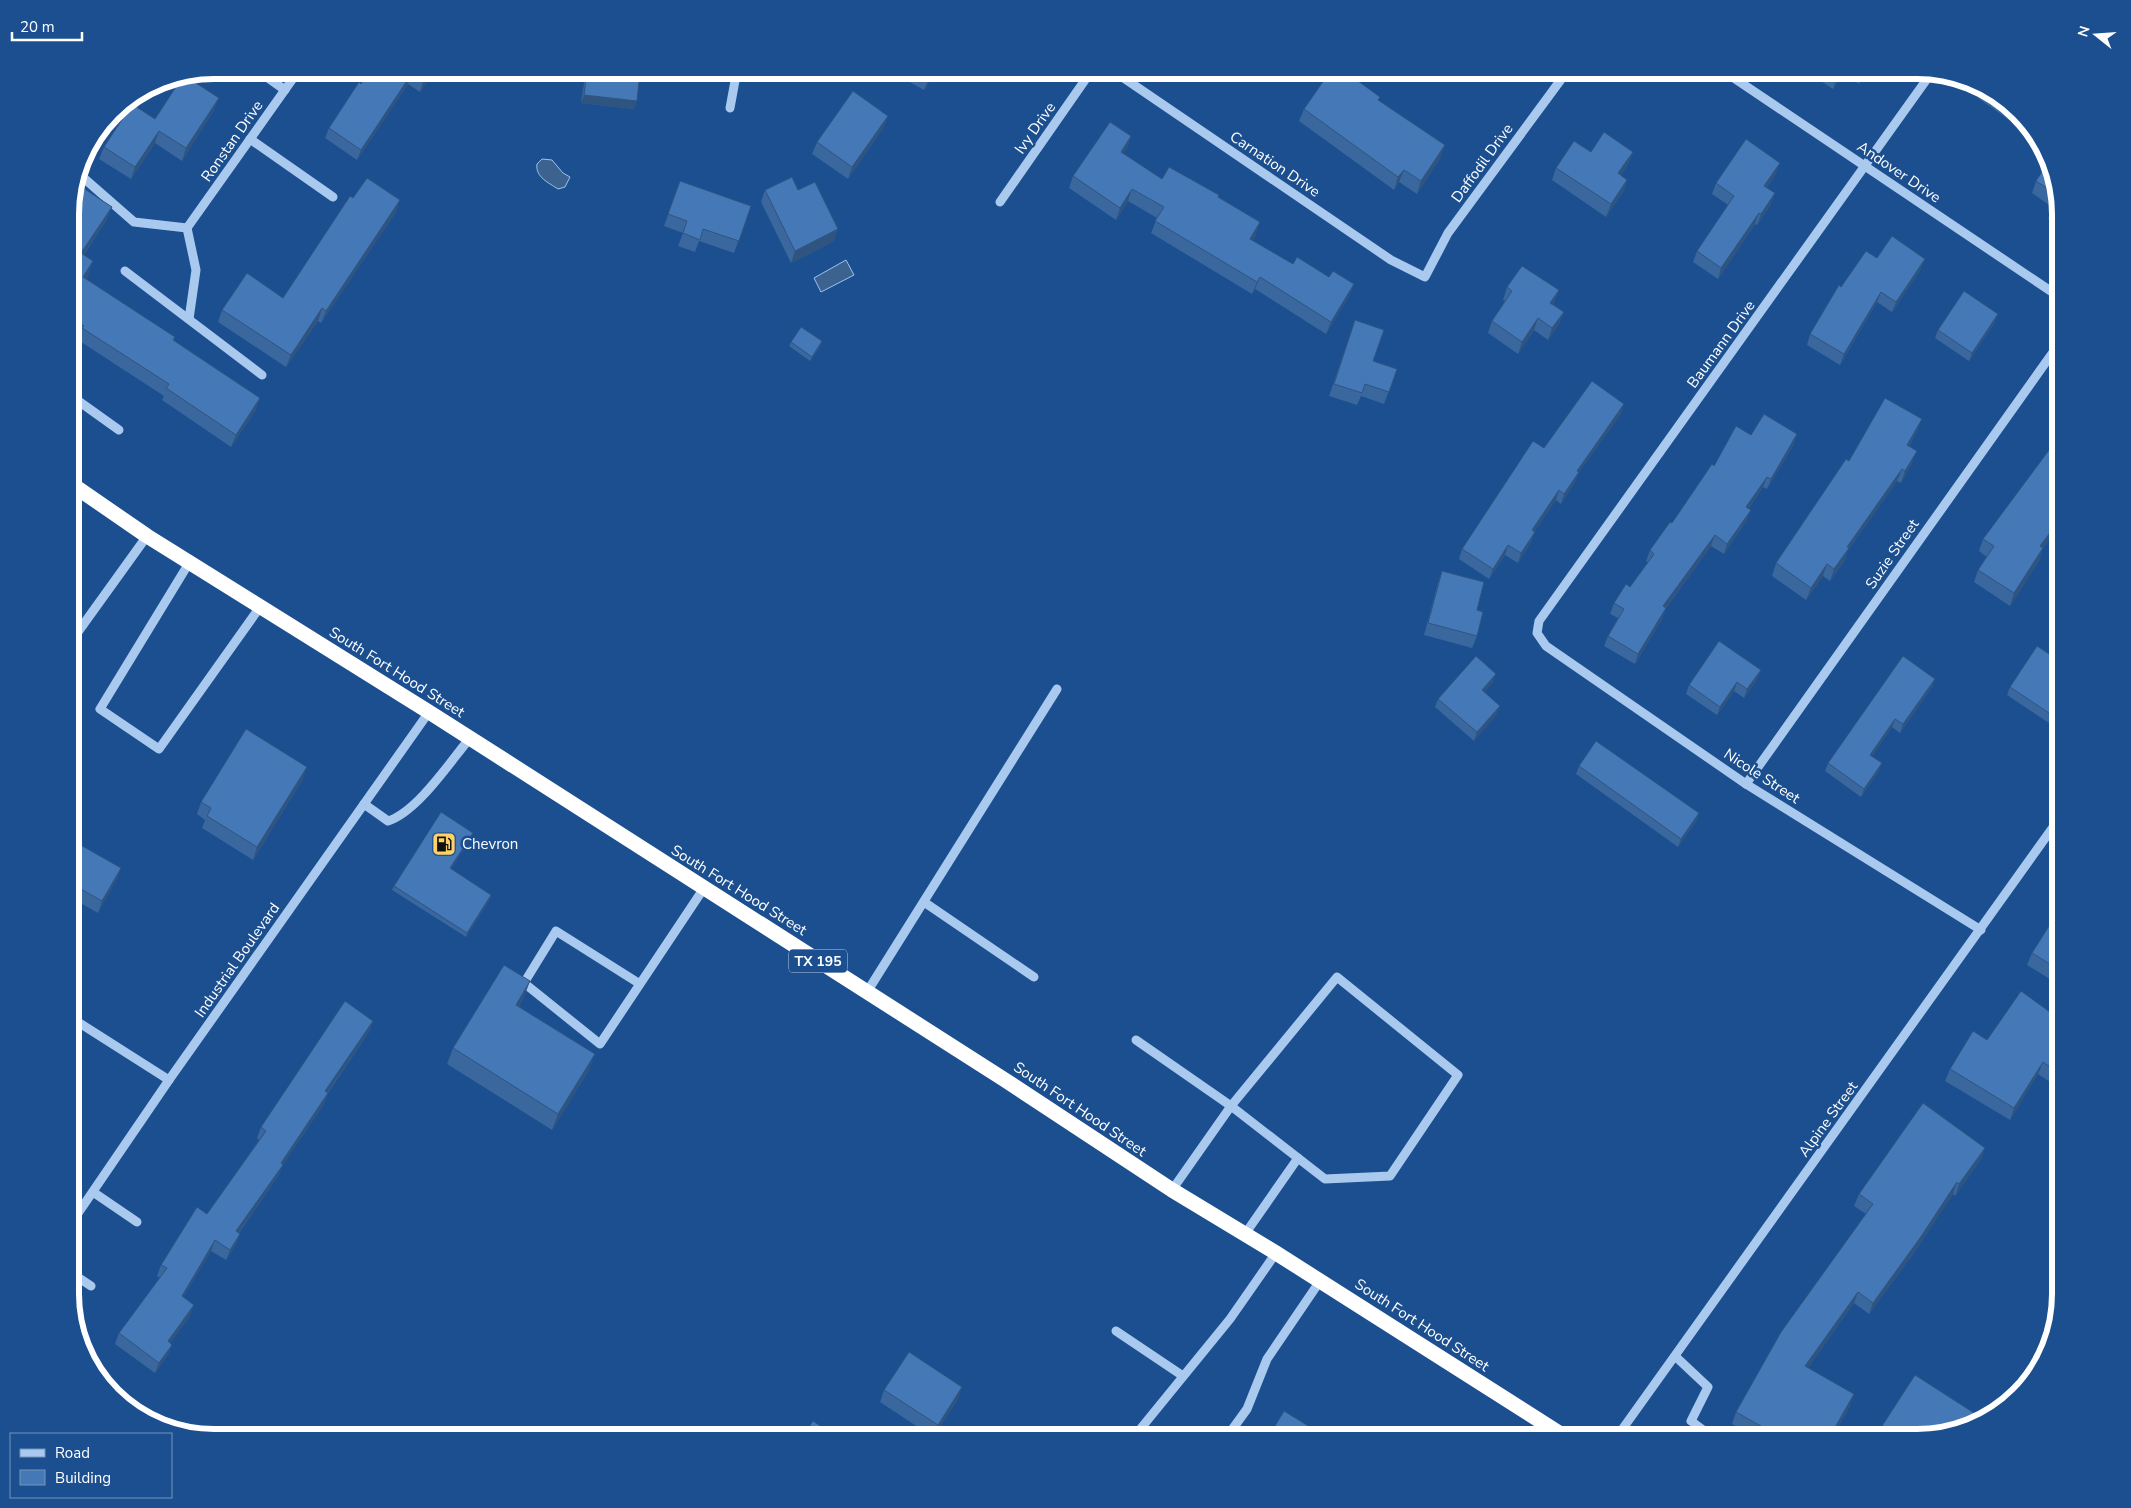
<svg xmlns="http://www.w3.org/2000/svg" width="2131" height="1508" viewBox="0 0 2131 1508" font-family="'Nunito Sans',sans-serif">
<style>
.water{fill:#3c6290;stroke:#9cc4f0}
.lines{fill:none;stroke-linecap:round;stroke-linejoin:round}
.minor{stroke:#a9c9ee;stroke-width:9}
.highway{stroke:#fff;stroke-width:15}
.wall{fill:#3a679d}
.shaded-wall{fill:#305480}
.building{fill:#4478b7;stroke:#305480}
.labels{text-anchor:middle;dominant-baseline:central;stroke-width:5;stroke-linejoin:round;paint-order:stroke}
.shield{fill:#1b4f8f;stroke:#bbcadd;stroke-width:1}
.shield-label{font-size:14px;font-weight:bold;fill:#fff}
.street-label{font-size:15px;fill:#fff;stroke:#1b4f8f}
.poi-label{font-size:15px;fill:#fff;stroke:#1b4f8f;text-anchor:start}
.rim{fill:none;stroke:#fff;stroke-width:6}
</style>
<rect width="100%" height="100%" fill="#1b4f8f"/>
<g class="water">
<path d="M 542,159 L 552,160 L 563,173 L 570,177 L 565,187 L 558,189 C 549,183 535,177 537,164 Z"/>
<path d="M 846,260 L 854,275 L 821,292 L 814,278 Z"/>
</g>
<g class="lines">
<g class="minor">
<path d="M 257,70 L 285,90"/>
<path d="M 1112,70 L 1391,260 L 1425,277 L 1448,233 L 1568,70"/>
<path d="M 1722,70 L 2061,298"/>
<path d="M 1932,72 L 1539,621 L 1537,633 L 1546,646 L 1746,784 L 1981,930"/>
<path d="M 730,108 L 737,70"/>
<path d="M 250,139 L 333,197"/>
<path d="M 78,173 L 134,222 L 187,228"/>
<path d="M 1000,202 L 1092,70"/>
<path d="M 187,228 L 299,70"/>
<path d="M 187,228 L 196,270 L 189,319"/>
<path d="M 125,271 L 262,375"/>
<path d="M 70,395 L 119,430"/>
<path d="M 189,563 L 100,709 L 159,749 L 260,607"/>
<path d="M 70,616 L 83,625"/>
<path d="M 70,643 L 147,536"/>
<path d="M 1746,784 L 2061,341"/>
<path d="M 364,804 L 388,821 C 417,812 450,762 470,738"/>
<path d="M 924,902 L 1034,977"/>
<path d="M 1337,977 L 1458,1075 L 1390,1176 L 1325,1179 L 1231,1106 Z"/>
<path d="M 640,984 L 556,931 L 524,983 L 600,1044 L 704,888"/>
<path d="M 867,992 L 1057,689"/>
<path d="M 70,1017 L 169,1080"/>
<path d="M 1136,1040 L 1231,1106 L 1172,1190"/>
<path d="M 93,1192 L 137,1222"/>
<path d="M 70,1225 L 169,1080 L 429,712"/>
<path d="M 1245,1234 L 1298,1158"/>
<path d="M 70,1272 L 91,1286"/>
<path d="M 1116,1331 L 1183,1376"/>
<path d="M 1675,1356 L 1708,1387 L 1691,1421 L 1714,1438"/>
<path d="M 1133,1438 L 1230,1319 L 1276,1253"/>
<path d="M 1226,1438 L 1247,1409 L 1267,1359 L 1320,1281"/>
<path d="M 1616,1438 L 2061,816"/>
</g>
<path class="highway" d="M 70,483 L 147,536 L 429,712 L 1005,1080 L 1172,1190 L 1276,1253 L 1567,1438"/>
</g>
<g class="wall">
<path d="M 370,70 L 435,70 L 420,92 L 408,84 L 357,160 L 325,138 L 329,128 Z"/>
<path d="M 586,70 L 628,70 L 634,109 L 581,103 Z"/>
<path d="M 888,70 L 936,70 L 924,90 Z"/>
<path d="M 1213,70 L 1220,70 L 1218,74 Z"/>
<path d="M 1804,70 L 1868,70 L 1859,84 L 1843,73 L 1833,89 Z"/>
<path d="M 1982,87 L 2005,100 L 2022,121 L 2018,126 L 1978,98 Z"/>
<path d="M 1379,101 L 1441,157 L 1417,194 L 1399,182 L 1394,190 L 1299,121 L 1304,109 Z"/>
<path d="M 214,110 L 182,161 L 155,143 L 131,179 L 99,159 L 104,147 L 155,119 Z"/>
<path d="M 888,116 L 883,128 L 848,179 L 812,154 L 817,142 Z"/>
<path d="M 1131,136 L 1127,148 L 1123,153 L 1162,179 L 1218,198 L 1256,235 L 1252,241 L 1293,264 L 1329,277 L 1354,284 L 1349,296 L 1326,334 L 1255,289 L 1252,294 L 1151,233 L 1157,218 L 1128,201 L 1116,220 L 1069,188 L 1073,176 Z"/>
<path d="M 1591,152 L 1633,152 L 1628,164 L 1621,175 L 1627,180 L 1623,192 L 1606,217 L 1552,180 L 1556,168 Z"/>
<path d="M 2049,161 L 2061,214 L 2061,228 L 2048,219 L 2052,207 L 2032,193 L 2036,181 Z"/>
<path d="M 1776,174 L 1767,187 L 1771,204 L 1757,225 L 1755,224 L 1718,279 L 1693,262 L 1697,251 L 1728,205 L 1712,194 L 1716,183 Z"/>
<path d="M 680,181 L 751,206 L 734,253 L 699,241 L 695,252 L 678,246 L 683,233 L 664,226 Z"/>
<path d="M 765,190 L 798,190 L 834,241 L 791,263 L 761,202 Z"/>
<path d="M 353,198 L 396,212 L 321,323 L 318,321 L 286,367 L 218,322 L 222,310 L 283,298 Z"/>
<path d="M 70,205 L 107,219 L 84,255 L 89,273 L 86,279 L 174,340 L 256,410 L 231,447 L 162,400 L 164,396 L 78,340 L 79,337 L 70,332 Z"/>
<path d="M 1877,258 L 1921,269 L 1892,312 L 1877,302 L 1840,365 L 1807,345 L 1810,334 L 1841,287 Z"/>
<path d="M 1507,287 L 1559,290 L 1553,304 L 1564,312 L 1559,324 L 1548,340 L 1534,330 L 1518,354 L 1488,333 L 1492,321 L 1505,301 L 1503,300 Z"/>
<path d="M 1355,320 L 1373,361 L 1397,369 L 1384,404 L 1361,396 L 1357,405 L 1329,396 Z"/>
<path d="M 1995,322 L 1969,361 L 1935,338 L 1938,330 Z"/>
<path d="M 822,341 L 821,345 L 810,361 L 789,346 L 791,342 Z"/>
<path d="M 1621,414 L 1579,472 L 1575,482 L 1561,504 L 1556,500 L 1534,532 L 1531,542 L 1518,563 L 1505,555 L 1489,579 L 1459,559 L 1462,549 L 1544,448 Z"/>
<path d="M 1917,431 L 1909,446 L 1912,463 L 1901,483 L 1897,481 L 1847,552 L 1845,560 L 1830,581 L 1823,576 L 1806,600 L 1772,576 L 1776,563 L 1849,461 Z"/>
<path d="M 1794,444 L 1767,489 L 1763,487 L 1749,508 L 1747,520 L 1724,554 L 1711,546 L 1666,608 L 1662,619 L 1635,664 L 1604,646 L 1608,636 L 1618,618 L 1610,614 L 1614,603 L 1630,587 L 1648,562 L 1646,561 L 1650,550 L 1672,523 L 1714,466 Z"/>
<path d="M 2061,447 L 2061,524 L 2043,548 L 2039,561 L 2010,606 L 1974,582 L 1978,570 L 1987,557 L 1979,551 L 1983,539 Z"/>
<path d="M 1442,571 L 1477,610 L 1477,636 L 1472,648 L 1424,635 L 1438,583 Z"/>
<path d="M 1758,678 L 1744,698 L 1734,691 L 1717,715 L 1686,694 L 1689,685 Z"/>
<path d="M 1935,679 L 1932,687 L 1900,733 L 1892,727 L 1872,756 L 1879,771 L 1861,797 L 1825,771 L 1828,763 Z"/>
<path d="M 1493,682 L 1484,692 L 1497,714 L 1474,741 L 1435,707 L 1438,699 Z"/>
<path d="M 2010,687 L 2056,690 L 2061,693 L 2061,712 L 2052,725 L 2007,695 Z"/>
<path d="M 1579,766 L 1699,813 L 1696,821 L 1678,847 L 1576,774 Z"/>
<path d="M 303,779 L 253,860 L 202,828 L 205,820 L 197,814 L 201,802 Z"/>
<path d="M 473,833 L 471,837 L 451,869 L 491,895 L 490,899 L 466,937 L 392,890 L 394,886 Z"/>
<path d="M 70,839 L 121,868 L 116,880 L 98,913 L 70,897 Z"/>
<path d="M 2061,907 L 2061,986 L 2027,965 L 2032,953 Z"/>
<path d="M 524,997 L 519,1006 L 589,1070 L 552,1130 L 447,1064 L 453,1048 Z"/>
<path d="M 2061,1020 L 2061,1079 L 2056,1086 L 2038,1074 L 2010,1120 L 1945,1081 L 1950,1069 L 1987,1040 Z"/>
<path d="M 373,1021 L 369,1032 L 328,1093 L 324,1104 L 282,1166 L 279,1175 L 239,1233 L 240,1234 L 236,1244 L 226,1260 L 211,1251 L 183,1297 L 190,1316 L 170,1343 L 172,1345 L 168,1355 L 155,1373 L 115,1344 L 119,1333 L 160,1278 L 157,1276 L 161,1265 L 207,1214 L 259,1140 L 257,1138 L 261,1127 Z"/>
<path d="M 1985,1148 L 1981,1159 L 1955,1196 L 1953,1194 L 1916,1250 L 1869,1314 L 1854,1303 L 1808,1368 L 1850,1406 L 1832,1438 L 1757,1438 L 1732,1424 L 1736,1412 L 1866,1214 L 1854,1206 L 1859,1194 Z"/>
<path d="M 884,1390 L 958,1399 L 933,1437 L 880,1402 Z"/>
<path d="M 1882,1426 L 1917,1438 L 1878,1438 Z"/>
</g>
<g class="shaded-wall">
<path d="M 431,70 L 435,70 L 420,92 L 423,81 Z"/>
<path d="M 934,70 L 936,70 L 924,90 L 929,78 Z"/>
<path d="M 1842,70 L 1844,70 L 1843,73 L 1833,89 L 1836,79 Z"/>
<path d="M 1865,70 L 1868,70 L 1859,84 L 1863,74 Z"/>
<path d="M 412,73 L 408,84 L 357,160 L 361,150 Z"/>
<path d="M 584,95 L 637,101 L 634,109 L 581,103 Z"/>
<path d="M 219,98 L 214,110 L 182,161 L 186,148 Z"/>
<path d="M 888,116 L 883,128 L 848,179 L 852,167 Z"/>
<path d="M 159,131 L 155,143 L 131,179 L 135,167 Z"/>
<path d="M 1131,136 L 1127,148 L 1116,164 L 1121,152 Z"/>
<path d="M 1445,145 L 1441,157 L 1417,194 L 1421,181 Z"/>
<path d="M 1633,152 L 1628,164 L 1614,186 L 1618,173 Z"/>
<path d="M 1780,163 L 1776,174 L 1760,196 L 1764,186 Z"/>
<path d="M 1404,170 L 1399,182 L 1394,190 L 1398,177 Z"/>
<path d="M 1627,180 L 1623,192 L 1606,217 L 1611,204 Z"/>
<path d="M 1132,189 L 1128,201 L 1116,220 L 1120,208 Z"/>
<path d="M 1775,193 L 1771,204 L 1757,225 L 1761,214 Z"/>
<path d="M 400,200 L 396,212 L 321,323 L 326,311 Z"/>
<path d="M 112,207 L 107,219 L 77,265 L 81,253 Z"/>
<path d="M 1759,213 L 1755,224 L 1718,279 L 1721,268 Z"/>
<path d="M 1260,222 L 1256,235 L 1246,252 L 1250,239 Z"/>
<path d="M 838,229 L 834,241 L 791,263 L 795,251 Z"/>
<path d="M 1925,259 L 1921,269 L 1892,312 L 1896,302 Z"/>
<path d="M 93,261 L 89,273 L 79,289 L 83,277 Z"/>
<path d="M 1260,277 L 1255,289 L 1252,294 L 1257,282 Z"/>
<path d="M 1354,284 L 1349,296 L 1326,334 L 1331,322 Z"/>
<path d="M 1559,290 L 1554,302 L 1546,315 L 1550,303 Z"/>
<path d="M 1881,292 L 1877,302 L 1840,365 L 1844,354 Z"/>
<path d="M 322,308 L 318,321 L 286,367 L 291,355 Z"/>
<path d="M 1564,312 L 1559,324 L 1548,340 L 1552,328 Z"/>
<path d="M 1998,314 L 1995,322 L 1969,361 L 1972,353 Z"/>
<path d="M 1538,318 L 1534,330 L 1518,354 L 1522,342 Z"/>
<path d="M 822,341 L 821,345 L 810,361 L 812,357 Z"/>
<path d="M 260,398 L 256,410 L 231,447 L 236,435 Z"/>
<path d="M 1624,404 L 1621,414 L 1573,481 L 1577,471 Z"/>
<path d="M 1922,419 L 1917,431 L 1902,458 L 1907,445 Z"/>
<path d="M 1797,434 L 1794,444 L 1767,489 L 1771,479 Z"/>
<path d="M 1917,451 L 1912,463 L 1901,483 L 1905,471 Z"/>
<path d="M 1902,469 L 1897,481 L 1847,552 L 1845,560 L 1830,581 L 1834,569 L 1847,547 Z"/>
<path d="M 1579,472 L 1575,482 L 1561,504 L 1564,494 Z"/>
<path d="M 1767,477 L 1763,487 L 1743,517 L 1746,507 Z"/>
<path d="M 1559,490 L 1556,500 L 1529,540 L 1532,530 Z"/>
<path d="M 1751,510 L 1747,520 L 1724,554 L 1727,544 Z"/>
<path d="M 2061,518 L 2061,524 L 2035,558 L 2040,546 Z"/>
<path d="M 1535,532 L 1531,542 L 1518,563 L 1521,553 Z"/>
<path d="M 1715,535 L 1711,546 L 1659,617 L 1663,606 Z"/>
<path d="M 1508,545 L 1505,555 L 1489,579 L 1493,569 Z"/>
<path d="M 2043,548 L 2039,561 L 2010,606 L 2014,593 Z"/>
<path d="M 1827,564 L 1823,576 L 1806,600 L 1811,588 Z"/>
<path d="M 1666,608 L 1662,619 L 1635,664 L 1638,654 Z"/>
<path d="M 1761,670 L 1758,678 L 1744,698 L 1747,689 Z"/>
<path d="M 1496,674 L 1493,682 L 1479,698 L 1482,690 Z"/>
<path d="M 1935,679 L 1932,687 L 1900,733 L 1903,724 Z"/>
<path d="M 2061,680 L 2061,683 L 2052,697 L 2055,689 Z"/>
<path d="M 1737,682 L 1734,691 L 1717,715 L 1720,707 Z"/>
<path d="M 1500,706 L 1497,714 L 1474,741 L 1477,732 Z"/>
<path d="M 2061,708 L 2061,712 L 2052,725 L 2055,717 Z"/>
<path d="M 1895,719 L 1892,727 L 1868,763 L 1870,755 Z"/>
<path d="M 1882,763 L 1879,771 L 1861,797 L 1864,789 Z"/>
<path d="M 307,767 L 303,779 L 253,860 L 257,847 Z"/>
<path d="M 1699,813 L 1696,821 L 1678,847 L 1681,839 Z"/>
<path d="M 473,833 L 471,837 L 449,872 L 450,868 Z"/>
<path d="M 121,868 L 116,880 L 98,913 L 102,901 Z"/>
<path d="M 491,895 L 490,899 L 466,937 L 467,933 Z"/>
<path d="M 530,981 L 524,997 L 510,1021 L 516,1005 Z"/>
<path d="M 373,1021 L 369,1032 L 321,1102 L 325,1091 Z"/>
<path d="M 595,1054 L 589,1070 L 552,1130 L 558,1114 Z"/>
<path d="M 2043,1062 L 2038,1074 L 2010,1120 L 2014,1108 Z"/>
<path d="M 2061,1073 L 2061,1079 L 2056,1086 L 2060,1074 Z"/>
<path d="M 328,1093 L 324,1104 L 282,1166 L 279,1175 L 232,1242 L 236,1231 Z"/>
<path d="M 1985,1148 L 1981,1159 L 1955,1196 L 1959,1184 Z"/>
<path d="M 1957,1182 L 1953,1194 L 1916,1250 L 1869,1314 L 1873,1303 Z"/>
<path d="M 240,1234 L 236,1244 L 226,1260 L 230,1250 Z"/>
<path d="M 215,1240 L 211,1251 L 178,1307 L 182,1296 Z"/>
<path d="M 1858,1292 L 1854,1303 L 1801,1378 L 1805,1366 Z"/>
<path d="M 194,1305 L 190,1316 L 164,1352 L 168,1341 Z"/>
<path d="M 172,1345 L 168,1355 L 155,1373 L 159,1363 Z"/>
<path d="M 962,1387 L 958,1399 L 933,1437 L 938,1425 Z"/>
<path d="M 1854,1394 L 1850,1406 L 1832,1438 L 1829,1438 Z"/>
</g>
<g class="building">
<path d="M 370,70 L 431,70 L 423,81 L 412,73 L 361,150 L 329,128 L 359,82 L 361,84 Z"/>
<path d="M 587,70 L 628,70 L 640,72 L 637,101 L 584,95 Z"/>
<path d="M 914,70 L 934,70 L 929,78 Z"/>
<path d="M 1331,70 L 1343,70 L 1380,97 L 1378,100 L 1445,145 L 1421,181 L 1404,170 L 1398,177 L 1304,109 Z"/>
<path d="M 1823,70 L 1842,70 L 1836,79 Z"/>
<path d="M 1856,70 L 1865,70 L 1863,74 Z"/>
<path d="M 183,76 L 185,76 L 219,98 L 186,148 L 159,131 L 135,167 L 104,147 L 132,104 L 155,119 Z"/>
<path d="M 853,91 L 888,116 L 852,167 L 817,142 Z"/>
<path d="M 1110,122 L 1131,136 L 1121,152 L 1162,179 L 1169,167 L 1219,195 L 1218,197 L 1260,222 L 1250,239 L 1293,264 L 1297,257 L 1329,277 L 1333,271 L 1354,284 L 1331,322 L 1260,277 L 1257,282 L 1155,221 L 1164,207 L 1132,189 L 1120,208 L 1073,176 Z"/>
<path d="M 1604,132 L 1633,152 L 1618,173 L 1627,180 L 1611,204 L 1556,168 L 1574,141 L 1591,152 Z"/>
<path d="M 1746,139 L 1780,163 L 1764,186 L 1775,193 L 1761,214 L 1759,213 L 1721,268 L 1697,251 L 1734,196 L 1716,183 Z"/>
<path d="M 2049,161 L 2056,194 L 2036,181 Z"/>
<path d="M 792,177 L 798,190 L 815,182 L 838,229 L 795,251 L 765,190 Z"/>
<path d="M 367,178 L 400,200 L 326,311 L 322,308 L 291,355 L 222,310 L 247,273 L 283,298 L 350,196 L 353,198 Z"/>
<path d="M 680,181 L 751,206 L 739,241 L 703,229 L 700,240 L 683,233 L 687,221 L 668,214 Z"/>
<path d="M 77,184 L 112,207 L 81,253 L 93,261 L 83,277 L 175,337 L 173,340 L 260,398 L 236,435 L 166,388 L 169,384 L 82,328 L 84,326 L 70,317 L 70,205 L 74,187 Z"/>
<path d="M 2058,199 L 2061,212 L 2052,207 Z"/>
<path d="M 1892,236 L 1925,259 L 1896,302 L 1881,292 L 1844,354 L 1810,334 L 1839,285 L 1841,287 L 1866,251 L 1877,258 Z"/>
<path d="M 1522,266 L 1559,290 L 1550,303 L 1564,312 L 1552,328 L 1538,318 L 1522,342 L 1492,321 L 1512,291 L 1507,287 Z"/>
<path d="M 1964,291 L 1998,314 L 1972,353 L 1938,330 Z"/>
<path d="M 1355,320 L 1384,330 L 1373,361 L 1397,369 L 1389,392 L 1365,384 L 1362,393 L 1334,384 Z"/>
<path d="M 801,327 L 822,341 L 812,357 L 791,342 Z"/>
<path d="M 1592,381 L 1624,404 L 1577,471 L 1579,472 L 1564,494 L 1559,490 L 1532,530 L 1535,532 L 1521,553 L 1508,545 L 1493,569 L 1462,549 L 1533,441 L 1544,448 Z"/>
<path d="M 1885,398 L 1922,419 L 1907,445 L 1917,451 L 1905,471 L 1902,469 L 1847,547 L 1849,548 L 1834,569 L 1827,564 L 1811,588 L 1776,563 L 1846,459 L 1849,461 Z"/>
<path d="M 1764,414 L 1797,434 L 1771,479 L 1767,477 L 1746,507 L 1751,510 L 1727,544 L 1715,535 L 1663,606 L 1666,608 L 1638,654 L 1608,636 L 1624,609 L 1614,603 L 1626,584 L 1630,587 L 1654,554 L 1650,550 L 1670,522 L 1672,523 L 1712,464 L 1714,466 L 1736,426 L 1751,435 Z"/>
<path d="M 2055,442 L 2061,447 L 2061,518 L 2040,546 L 2043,548 L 2014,593 L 1978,570 L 1994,546 L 1983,539 Z"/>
<path d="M 1442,571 L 1484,582 L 1477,610 L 1483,612 L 1477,636 L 1428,623 Z"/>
<path d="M 1719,641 L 1761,670 L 1747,689 L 1737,682 L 1720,707 L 1689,685 Z"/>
<path d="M 2037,646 L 2061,662 L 2061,680 L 2055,689 L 2061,693 L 2061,708 L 2055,717 L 2010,687 Z"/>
<path d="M 1476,656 L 1496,674 L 1482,690 L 1500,706 L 1477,732 L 1438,699 Z"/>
<path d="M 1903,656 L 1935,679 L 1903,724 L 1895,719 L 1870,755 L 1882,763 L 1864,789 L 1828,763 Z"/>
<path d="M 246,729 L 307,767 L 257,847 L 207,816 L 211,808 L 201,802 Z"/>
<path d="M 1596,741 L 1699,813 L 1681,839 L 1579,766 Z"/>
<path d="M 441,812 L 473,833 L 450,868 L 491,895 L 467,933 L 394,886 Z"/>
<path d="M 70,839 L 121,868 L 102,901 L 70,883 Z"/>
<path d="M 2061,907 L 2061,971 L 2032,953 Z"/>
<path d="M 504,965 L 530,981 L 516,1005 L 595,1054 L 558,1114 L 453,1048 Z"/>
<path d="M 2021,991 L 2061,1020 L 2061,1073 L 2060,1074 L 2043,1062 L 2014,1108 L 1950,1069 L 1973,1031 L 1987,1040 Z"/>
<path d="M 345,1001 L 373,1021 L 325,1091 L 328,1093 L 281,1163 L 283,1165 L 236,1231 L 240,1234 L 230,1250 L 215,1240 L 182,1296 L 194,1305 L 168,1341 L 172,1345 L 159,1363 L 119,1333 L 167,1268 L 161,1265 L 197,1207 L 207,1214 L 266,1131 L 261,1127 Z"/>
<path d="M 1923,1103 L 1985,1148 L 1959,1184 L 1957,1182 L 1920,1238 L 1873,1303 L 1858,1292 L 1805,1366 L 1854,1394 L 1829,1438 L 1782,1438 L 1736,1412 L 1781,1332 L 1873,1204 L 1859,1194 Z"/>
<path d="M 909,1352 L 962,1387 L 938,1425 L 884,1390 Z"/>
<path d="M 1915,1375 L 1985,1420 L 1981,1423 L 1917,1438 L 1902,1438 L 1882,1426 Z"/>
<path d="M 1284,1411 L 1328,1438 L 1268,1438 Z"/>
<path d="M 813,1421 L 838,1438 L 802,1438 Z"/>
</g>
<defs>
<g id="fuel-square" transform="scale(1.25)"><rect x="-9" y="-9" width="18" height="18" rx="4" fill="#ffd166" stroke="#1b4f8f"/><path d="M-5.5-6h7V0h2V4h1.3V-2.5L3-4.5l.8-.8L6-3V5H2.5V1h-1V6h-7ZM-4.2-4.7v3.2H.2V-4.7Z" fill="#111"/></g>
</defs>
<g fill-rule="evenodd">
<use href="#fuel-square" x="444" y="844"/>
</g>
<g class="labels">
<rect class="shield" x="789" y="949.5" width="58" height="23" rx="4"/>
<g class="shield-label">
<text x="818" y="961">TX 195</text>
</g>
<g class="street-label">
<text transform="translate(1035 128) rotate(-55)">Ivy Drive</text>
<text transform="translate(232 141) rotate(-55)">Ronstan Drive</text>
<text transform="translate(1482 163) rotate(-54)">Daffodil Drive</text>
<text transform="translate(1275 164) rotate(34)">Carnation Drive</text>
<text transform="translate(1899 172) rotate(34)">Andover Drive</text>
<text transform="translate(1721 344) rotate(-54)">Baumann Drive</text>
<text transform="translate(1892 554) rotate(-55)">Suzie Street</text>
<text transform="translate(397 672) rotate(32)">South Fort Hood Street</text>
<text transform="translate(1762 776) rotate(33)">Nicole Street</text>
<text transform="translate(739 890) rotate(32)">South Fort Hood Street</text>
<text transform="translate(237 960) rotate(-55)">Industrial Boulevard</text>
<text transform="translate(1080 1109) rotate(34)">South Fort Hood Street</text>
<text transform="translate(1828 1119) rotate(-54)">Alpine Street</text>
<text transform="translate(1422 1325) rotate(33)">South Fort Hood Street</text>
</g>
<g class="poi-label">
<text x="462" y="844">Chevron</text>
</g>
</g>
<path d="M0 0H2131V1508H0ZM214 79H1917A135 135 0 0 1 2052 214V1294A135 135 0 0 1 1917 1429H214A135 135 0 0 1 79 1294V214A135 135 0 0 1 214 79Z" fill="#1b4f8f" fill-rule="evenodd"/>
<path class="rim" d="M214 79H1917A135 135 0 0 1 2052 214V1294A135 135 0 0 1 1917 1429H214A135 135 0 0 1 79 1294V214A135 135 0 0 1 214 79Z"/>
<rect x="10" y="1433" width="162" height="65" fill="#1b4f8f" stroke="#7695bc"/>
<rect x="20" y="1449" width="25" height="8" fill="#a9c9ee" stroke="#7695bc"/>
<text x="55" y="1458" font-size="15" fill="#ffffff">Road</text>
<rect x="20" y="1470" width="25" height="15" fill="#4478b7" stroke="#7695bc"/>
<text x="55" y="1483" font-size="15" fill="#ffffff">Building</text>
<g transform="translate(2096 35) rotate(287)" stroke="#1b4f8f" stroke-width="4" paint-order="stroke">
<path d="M0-4L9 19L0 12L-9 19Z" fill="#ffffff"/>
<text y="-8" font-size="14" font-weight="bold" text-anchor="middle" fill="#ffffff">N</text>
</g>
<path d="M12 32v8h70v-8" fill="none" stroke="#ffffff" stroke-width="2.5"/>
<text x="20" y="32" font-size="15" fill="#ffffff" stroke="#1b4f8f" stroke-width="4" paint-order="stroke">20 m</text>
</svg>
